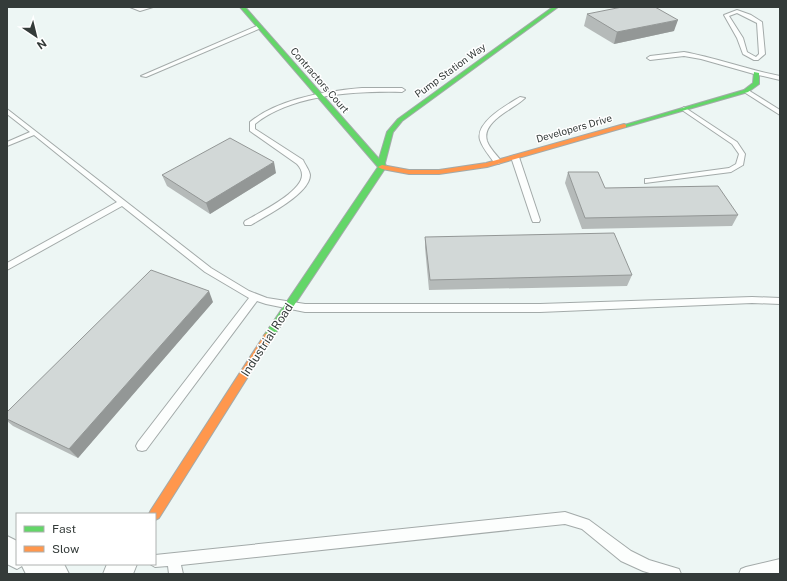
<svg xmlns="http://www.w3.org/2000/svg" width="787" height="581" viewBox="0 0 787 581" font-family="'Public Sans',sans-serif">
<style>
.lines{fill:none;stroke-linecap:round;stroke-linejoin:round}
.lane-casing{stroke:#a3aaa9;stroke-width:2}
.street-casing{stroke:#a3aaa9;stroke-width:2}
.fast-casing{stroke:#a3aaa9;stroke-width:2}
.slow-casing{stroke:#a3aaa9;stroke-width:2}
.lane{fill:#fcfefd;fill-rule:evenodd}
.street{fill:#fcfefd;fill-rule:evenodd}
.fast{fill:#63d668;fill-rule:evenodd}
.slow{fill:#ff974d;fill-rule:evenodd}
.wall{fill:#b5bab9}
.shaded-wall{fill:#939796}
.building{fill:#d2d8d7;stroke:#939796}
.labels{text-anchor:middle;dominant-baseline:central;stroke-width:3;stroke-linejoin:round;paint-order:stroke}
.far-street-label{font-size:10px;fill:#343b39;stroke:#fff}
.street-label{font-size:12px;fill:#343b39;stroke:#fff}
</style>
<rect width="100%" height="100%" fill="#edf6f4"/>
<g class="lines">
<g class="lane-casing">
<g id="lane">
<path d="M 130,7 L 140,8 L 153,7 L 140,11 Z"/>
<path d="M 737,10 L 751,15 L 762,22 L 765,54 L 758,60 L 754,60 L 743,54 L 737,38 L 724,15 ZM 737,13 L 757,23 L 759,54 L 756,57 L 747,52 L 743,38 L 729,16 Z"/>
<path d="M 259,25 L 262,27 L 261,28 L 146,77 L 141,76 Z"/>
<path d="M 684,52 C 717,58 748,70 780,76 L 780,80 L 754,74 L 701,59 L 684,56 L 650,60 L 647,58 L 650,56 Z"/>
<path d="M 362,88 L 402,88 L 405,90 L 402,92 C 357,91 292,94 255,124 L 255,129 L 303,160 C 305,165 309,169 310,175 C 310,194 265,216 251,225 L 245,225 L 244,223 L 245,221 C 259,213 302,192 302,175 C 302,171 300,167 297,164 L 250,131 L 250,122 C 278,99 326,91 362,88 Z"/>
<path d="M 744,90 L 748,90 L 780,110 L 780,115 L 744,92 Z"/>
<path d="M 520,97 L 525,98 C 514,109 481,121 487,141 C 490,149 497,155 502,162 L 498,164 L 495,164 C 490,156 483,149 480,140 C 475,122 507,105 520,97 Z"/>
<path d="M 684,107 L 737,142 L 745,154 L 743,165 L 731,172 L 645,183 L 645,179 L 648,179 L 729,168 L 736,164 L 739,154 L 732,144 L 682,110 L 681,109 Z"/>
<path d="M 7,109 L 211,268 L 249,291 L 267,298 L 305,304 L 540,304 L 752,297 L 780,298 L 780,304 L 752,303 L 540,312 L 305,312 L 266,304 L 257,301 L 146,450 L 142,451 L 138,450 L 136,446 L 138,442 L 249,298 L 205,272 L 122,206 L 7,270 L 7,263 L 117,202 L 34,135 L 7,146 L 7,142 L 30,132 L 7,114 Z"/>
<path d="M 515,155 L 519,157 L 540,220 L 539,222 L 533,222 L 532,220 L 511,157 Z"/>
<path d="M 565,512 L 589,520 L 631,551 L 649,560 L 679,569 L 681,574 L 653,574 L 643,571 L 621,561 L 582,529 L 565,524 L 181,565 L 183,574 L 169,574 L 168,566 L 155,567 L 150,564 L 155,564 L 155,555 Z"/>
<path d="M 780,559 L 780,573 L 774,574 L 739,574 L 741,569 L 746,567 Z"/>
</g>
</g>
<g class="street-casing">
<g id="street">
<path d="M 7,536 L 17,541 L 17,564 L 64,564 L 69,574 L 26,574 L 22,566 L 17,569 L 7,564 Z"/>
<path d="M 107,564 L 137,564 L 133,574 L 103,574 Z"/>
</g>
</g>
<g class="fast-casing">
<g id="fast">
<path d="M 240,7 L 245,7 L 379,159 L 387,132 L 398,119 L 553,7 L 558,7 L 402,121 L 393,132 L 385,163 L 386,167 L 271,340 L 268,341 L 265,340 L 263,337 L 265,334 L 378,167 Z"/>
<path d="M 754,72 L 759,73 L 759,84 L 748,92 L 626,127 L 621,126 L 744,90 L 753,83 Z"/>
</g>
</g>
<g class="slow-casing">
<g id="slow">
<path d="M 624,124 L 626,125 L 626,127 L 487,167 L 439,174 L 409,174 L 382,169 L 378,167 L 382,165 L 409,170 L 439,170 L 486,163 Z"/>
<path d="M 268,333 L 271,334 L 273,337 L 271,340 L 159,518 L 155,520 L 155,514 L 149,514 L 151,510 L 265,334 Z"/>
</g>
</g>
<use href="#lane" class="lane"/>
<use href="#street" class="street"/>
<use href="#fast" class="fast"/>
<use href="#slow" class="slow"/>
</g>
<g class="wall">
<path d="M 587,14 L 674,31 L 614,44 L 584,26 Z"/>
<path d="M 568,172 L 605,188 L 738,215 L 732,226 L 582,229 L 565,183 Z"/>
<path d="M 276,173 L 210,214 L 167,186 L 162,175 Z"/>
<path d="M 425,237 L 632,275 L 627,286 L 429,290 L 425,248 Z"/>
<path d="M 213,302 L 78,458 L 13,426 L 7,421 L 7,412 Z"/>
</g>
<g class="shaded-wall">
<path d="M 678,20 L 674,31 L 614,44 L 617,32 Z"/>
<path d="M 274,162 L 276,173 L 210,214 L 206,203 Z"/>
<path d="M 209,291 L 213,302 L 78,458 L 69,449 Z"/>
</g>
<g class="building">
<path d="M 622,7 L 655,7 L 678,20 L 617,32 L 587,14 Z"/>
<path d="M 230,138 L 274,162 L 206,203 L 162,175 Z"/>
<path d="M 568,172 L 598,172 L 605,188 L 718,186 L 738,215 L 585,218 Z"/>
<path d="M 614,233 L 632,275 L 430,280 L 425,237 Z"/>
<path d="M 151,270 L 209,291 L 69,449 L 7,419 L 7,412 Z"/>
</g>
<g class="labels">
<g class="far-street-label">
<text transform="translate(450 70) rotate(-36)">Pump Station Way</text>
<text transform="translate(320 80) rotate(49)">Contractors Court</text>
<text transform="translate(574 128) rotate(-16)">Developers Drive</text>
</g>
<g class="street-label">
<text transform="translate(267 340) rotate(-57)">Industrial Road</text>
</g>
</g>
<rect width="787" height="581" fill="none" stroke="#343b39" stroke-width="16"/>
<rect x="16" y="513" width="140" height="52" fill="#ffffff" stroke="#aeb1b0"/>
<rect x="24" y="526" width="20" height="6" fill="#63d668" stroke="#aeb1b0"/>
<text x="52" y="533" font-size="12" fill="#343b39">Fast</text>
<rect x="24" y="546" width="20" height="6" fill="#ff974d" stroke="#aeb1b0"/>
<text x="52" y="553" font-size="12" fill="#343b39">Slow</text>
<g transform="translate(36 36) rotate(145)" stroke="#ffffff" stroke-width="3" paint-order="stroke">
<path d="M0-3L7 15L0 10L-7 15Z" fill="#343b39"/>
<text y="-6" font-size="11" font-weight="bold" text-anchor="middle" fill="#343b39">N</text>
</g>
</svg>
